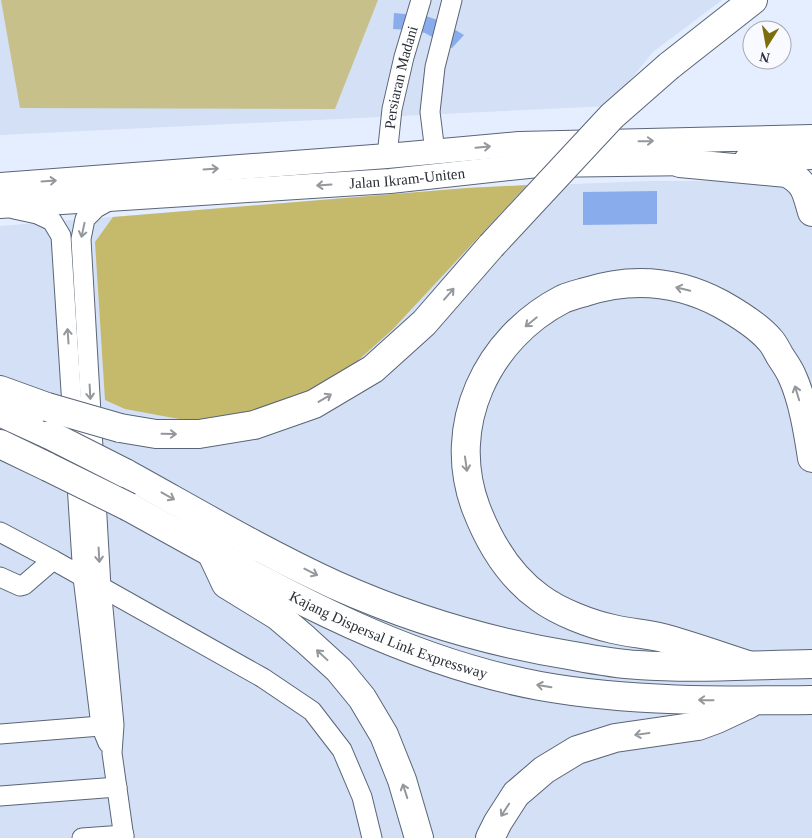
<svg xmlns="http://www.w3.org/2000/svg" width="812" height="838" viewBox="0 0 812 838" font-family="'Times New Roman',serif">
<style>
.built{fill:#d3e0f5}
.green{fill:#c8c08a}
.forest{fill:#c5b96c}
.building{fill:#89adec}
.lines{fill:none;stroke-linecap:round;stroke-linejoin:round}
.minor-casing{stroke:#5a6577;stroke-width:21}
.major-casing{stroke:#5a6577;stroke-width:26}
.highway-casing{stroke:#5a6577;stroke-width:30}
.minor{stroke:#fff;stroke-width:19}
.major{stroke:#fff;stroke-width:24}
.highway{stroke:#fff;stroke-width:28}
.highway-bridge-casing{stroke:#5a6577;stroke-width:30;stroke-linecap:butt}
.highway-bridge{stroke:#fff;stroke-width:28}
.oneway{stroke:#94979b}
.labels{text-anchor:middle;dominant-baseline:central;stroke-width:4;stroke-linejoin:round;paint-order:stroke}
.street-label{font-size:15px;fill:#2a2f37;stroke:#f8faff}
</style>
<rect width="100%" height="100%" fill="#e4eeff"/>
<g class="built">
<path d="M 0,0 L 722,0 L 653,52 L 609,106 L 0,135 Z"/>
<path d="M 651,181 L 812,181 L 812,838 L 0,838 L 0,226 L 467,188 Z"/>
</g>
<path class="green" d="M 1,0 L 378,0 L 335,109 L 20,108 Z"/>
<path class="forest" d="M 527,185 L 393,329 L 344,373 L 271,410 L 190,421 L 125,409 L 105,400 L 95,242 L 113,217 L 467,188 Z"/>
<g class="building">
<path d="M 394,13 L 426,16 L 440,21 L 464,35 L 452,48 L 425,33 L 411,30 L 393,29 Z"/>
<path d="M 657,191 L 657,224 L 583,225 L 583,192 Z"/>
</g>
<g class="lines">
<g class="minor-casing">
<g id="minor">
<path d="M 435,152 L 430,112 L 435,67 L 452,0"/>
<path id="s1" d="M 387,156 L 392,109 L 404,57 L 421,0"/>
<path d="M 114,198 L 96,208 L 85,219 L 81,239 L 101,587 L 114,725 L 112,753 L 124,838"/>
<path d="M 14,209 L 37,214 L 52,221 L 61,236 L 83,577 L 101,726 L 108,743"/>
<path d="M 0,532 L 53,560 L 263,678 L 312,711 L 342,750 L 362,797 L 372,838"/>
<path d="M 0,577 L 20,586 L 24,585 L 53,560"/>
<path d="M 0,734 L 113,725"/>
<path d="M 0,796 L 117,787"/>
<path d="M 82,838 L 124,835"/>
</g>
</g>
<g class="major-casing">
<g id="major">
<path d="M 746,160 L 812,157"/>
<path d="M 0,185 L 387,156 L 519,144 L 812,137"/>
<path id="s2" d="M 0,206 L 390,181 L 538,165 L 698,163"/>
</g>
</g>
<g class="highway-casing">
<g id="highway">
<path d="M 669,66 L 753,0"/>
<path d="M 680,163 L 787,173 C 806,183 806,192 812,212"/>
<path d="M 0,390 L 47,407"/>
<path d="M 0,412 L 50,435"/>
<path d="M 120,428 L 156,434 L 199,434 L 254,425 L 314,404 L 373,369 L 424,323 L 491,246"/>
<path d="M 0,444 L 48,467"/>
<path d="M 125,473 C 194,511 263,552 335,585 C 411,619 492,643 574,656 C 595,660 617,664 638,665 C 695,669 754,665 812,664"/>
<path id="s3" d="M 129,507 C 262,580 389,658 540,686 C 629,702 722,701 812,700"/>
<path d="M 211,552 L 226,584 L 278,616 L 305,639 L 339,670 L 362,698 L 384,735 L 402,780 L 419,838"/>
<path d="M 748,665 C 720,656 692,646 663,638 C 647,634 630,633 613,629 C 590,624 559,612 540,598 C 509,576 489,542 476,508 C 445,426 487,338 563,299 C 570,296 578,294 585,292 C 632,277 678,281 721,304 C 737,313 758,326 770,340 C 774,344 777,351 780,356 C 784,362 789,369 792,376 C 803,400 808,432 812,458"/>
<path d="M 490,838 L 498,822 L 516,794 L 544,770 L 577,750 L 615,738 L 698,726 L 717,719 L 749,704"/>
</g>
</g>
<use href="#minor" class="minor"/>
<use href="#major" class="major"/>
<use href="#highway" class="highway"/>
<g class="highway-bridge-casing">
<g id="highway-bridge">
<path d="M 491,246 L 612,116 L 669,66"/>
<path d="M 47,407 L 120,428"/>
<path d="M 50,435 L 125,473"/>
<path d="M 48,467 L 129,507"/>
</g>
</g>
<use href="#highway-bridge" class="highway-bridge"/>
</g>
<defs><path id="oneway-shaft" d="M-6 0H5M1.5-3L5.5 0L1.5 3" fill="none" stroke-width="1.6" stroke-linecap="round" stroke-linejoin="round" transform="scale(1.25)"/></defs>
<g class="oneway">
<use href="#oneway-shaft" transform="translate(646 141) rotate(-1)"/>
<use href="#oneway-shaft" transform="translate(483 147) rotate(-5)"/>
<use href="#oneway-shaft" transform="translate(211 169) rotate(-4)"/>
<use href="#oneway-shaft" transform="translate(49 181) rotate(-4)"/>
<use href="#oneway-shaft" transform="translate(324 185) rotate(176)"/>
<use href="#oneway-shaft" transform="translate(83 230) rotate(102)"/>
<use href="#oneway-shaft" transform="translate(683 289) rotate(-166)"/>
<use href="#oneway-shaft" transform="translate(449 294) rotate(-49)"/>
<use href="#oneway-shaft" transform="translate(531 322) rotate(141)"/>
<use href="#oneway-shaft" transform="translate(68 336) rotate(-94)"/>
<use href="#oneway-shaft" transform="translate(90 392) rotate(87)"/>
<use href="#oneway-shaft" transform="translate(797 393) rotate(-107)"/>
<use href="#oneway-shaft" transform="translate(325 398) rotate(-31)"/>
<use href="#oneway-shaft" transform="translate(169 434) rotate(1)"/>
<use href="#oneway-shaft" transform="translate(466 464) rotate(82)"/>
<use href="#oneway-shaft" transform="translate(168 496) rotate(29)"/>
<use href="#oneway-shaft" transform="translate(99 555) rotate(87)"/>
<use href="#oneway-shaft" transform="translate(311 572) rotate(27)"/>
<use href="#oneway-shaft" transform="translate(322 655) rotate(-137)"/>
<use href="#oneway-shaft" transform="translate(544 686) rotate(-171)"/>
<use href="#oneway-shaft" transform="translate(706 700) rotate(-179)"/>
<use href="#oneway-shaft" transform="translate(642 734) rotate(172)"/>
<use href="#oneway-shaft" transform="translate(405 791) rotate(-108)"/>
<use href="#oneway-shaft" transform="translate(505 810) rotate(123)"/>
</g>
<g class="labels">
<g class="street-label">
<text stroke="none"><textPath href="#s1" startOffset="80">Persiaran Madani</textPath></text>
<text stroke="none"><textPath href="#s2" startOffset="408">Jalan Ikram-Uniten</textPath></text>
<text stroke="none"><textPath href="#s3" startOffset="290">Kajang Dispersal Link Expressway</textPath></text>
</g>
</g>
<g transform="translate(767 45) rotate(191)"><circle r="24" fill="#f8faff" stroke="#a6a9af"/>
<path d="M0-4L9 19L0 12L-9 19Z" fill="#7b6e0b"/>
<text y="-8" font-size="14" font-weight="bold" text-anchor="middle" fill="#2a2f37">N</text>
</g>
</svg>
